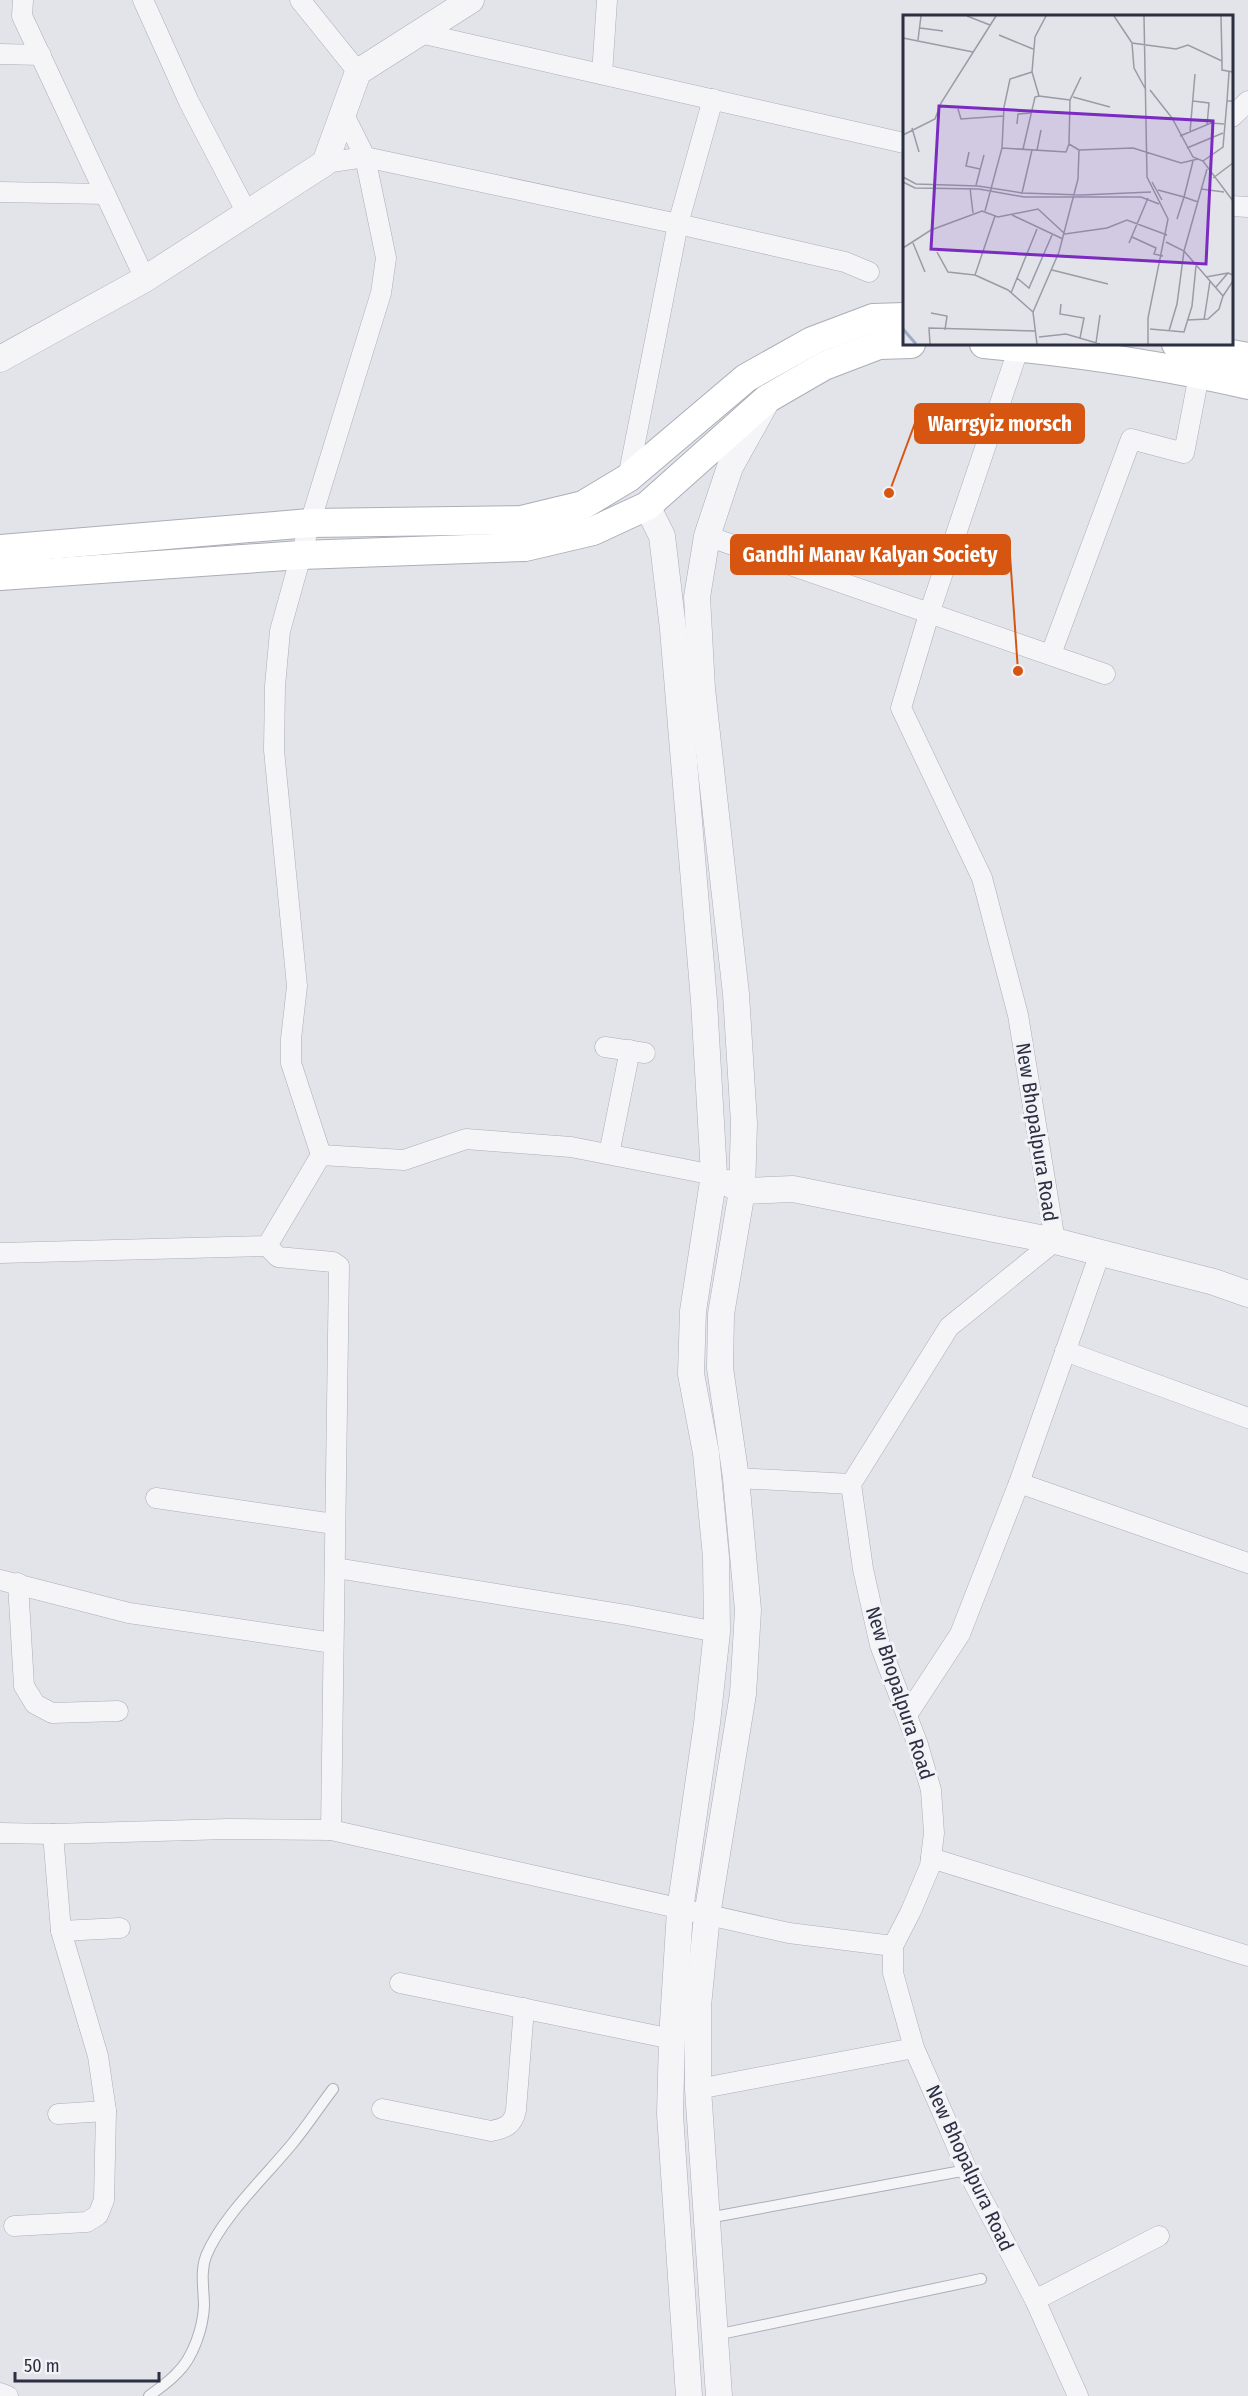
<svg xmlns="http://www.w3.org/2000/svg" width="1248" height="2396" viewBox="0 0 1248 2396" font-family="'Fira Sans Condensed',sans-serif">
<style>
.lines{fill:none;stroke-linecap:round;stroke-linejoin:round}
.service-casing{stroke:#abaeb7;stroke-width:12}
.minor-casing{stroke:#abaeb7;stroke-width:21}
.tertiary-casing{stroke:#abaeb7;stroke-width:27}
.secondary-casing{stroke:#abaeb7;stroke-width:30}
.service{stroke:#f5f5f8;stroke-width:10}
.minor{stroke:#f5f5f8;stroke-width:20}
.tertiary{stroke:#f5f5f8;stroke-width:26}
.secondary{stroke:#fff;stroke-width:28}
.labels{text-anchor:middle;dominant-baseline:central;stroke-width:6;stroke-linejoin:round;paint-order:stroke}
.street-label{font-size:20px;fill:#2b2f41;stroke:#f2f3f7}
.inset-river{fill:none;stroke:#a0abc7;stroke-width:3}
.inset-road{fill:none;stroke:#999ca6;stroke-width:1.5}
.view{fill:#7b2cbf;fill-opacity:0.15;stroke:#7b2cbf;stroke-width:3}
.inset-edge{fill:none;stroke:#2b2f41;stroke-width:3}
.leader{fill:none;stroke:#d55511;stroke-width:2}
.callout-dot{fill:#d55511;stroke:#f2f3f7;stroke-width:2}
.callout{fill:#d55511;stroke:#d55511;stroke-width:2}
.callout-label{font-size:21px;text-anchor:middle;font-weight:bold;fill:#fff}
</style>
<rect width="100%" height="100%" fill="#e2e4ea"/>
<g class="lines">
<g class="service-casing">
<g id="service">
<path d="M 708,2218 L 967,2170"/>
<path d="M 716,2335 L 981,2279"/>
<path d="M 149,2396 C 158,2389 169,2382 177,2373 C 193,2358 203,2328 204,2306 C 204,2290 200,2272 206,2256 C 222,2217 265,2177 292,2144 C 307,2126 319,2107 333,2089"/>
</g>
</g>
<g class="minor-casing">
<g id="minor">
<path d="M 23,0 L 22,16 L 145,279"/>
<path d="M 143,0 L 189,102 L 247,213"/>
<path d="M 300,0 L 358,72"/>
<path d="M 420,33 L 904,143"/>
<path d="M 0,54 L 41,55"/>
<path d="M 602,74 L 607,0"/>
<path d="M 713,99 L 678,224 L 845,262 L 869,272"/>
<path d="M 1232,117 L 1248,101"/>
<path d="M 325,163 L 365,157 L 678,224 L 628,478"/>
<path d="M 0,192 L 105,194"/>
<path d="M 1232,206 L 1248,207"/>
<path d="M 1019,347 L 929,614 L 901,708 L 982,878 L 1018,1015 L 1055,1241 L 949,1327 L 851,1484 L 863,1569 L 880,1645 L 918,1745 L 931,1790 L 934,1833 L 930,1866 L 911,1911 L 893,1946 L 893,1973 L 914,2048 L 944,2116 L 967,2170 L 1035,2300 L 1078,2396"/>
<path d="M 707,536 L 1105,674"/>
<path d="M 1051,654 L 1131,439 L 1184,453 L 1199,375"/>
<path d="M 605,1047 L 645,1053"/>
<path d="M 609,1154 L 630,1050"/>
<path d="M 321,1155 L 291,1063 L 291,1039 L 297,986 L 274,750 L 275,686 L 280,631 L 310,523 L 381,293 L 386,258 L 365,157 L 343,113"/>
<path d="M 267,1246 L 278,1257 L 333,1262 L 339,1266 L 331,1830"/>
<path d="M 0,1253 L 267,1246 L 321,1155 L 404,1160 L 466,1139 L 571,1147 L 714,1175"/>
<path d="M 1065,1351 L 1248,1418"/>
<path d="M 736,1478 L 851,1484"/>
<path d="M 1019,1483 L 1248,1563"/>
<path d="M 156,1498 L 334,1524"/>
<path d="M 336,1568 L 627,1615 L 717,1632"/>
<path d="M 0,1580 L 129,1613 L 333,1643"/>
<path d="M 18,1583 L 24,1686 L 35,1704 L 52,1713 L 118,1711"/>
<path d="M 907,1715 L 960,1634 L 1019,1483 L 1100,1253"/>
<path d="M 0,1833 L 53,1834 L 228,1829 L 331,1830 L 789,1933 L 893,1946"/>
<path d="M 931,1858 L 1248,1956"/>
<path d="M 61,1931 L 120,1928"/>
<path d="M 400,1983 L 672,2039"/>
<path d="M 698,2089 L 914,2048"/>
<path d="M 382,2109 L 491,2131 C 506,2128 513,2125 516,2110 L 524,2008"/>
<path d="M 58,2114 L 106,2111"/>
<path d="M 14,2226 L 87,2222 L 98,2215 L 104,2200 L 106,2111 L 98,2056 L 61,1931 L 53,1834"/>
<path d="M 1035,2300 L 1159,2236"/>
<path d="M 0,2393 L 8,2396"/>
</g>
</g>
<g class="tertiary-casing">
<g id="tertiary">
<path d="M 0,359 L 145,279 L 325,163 L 358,72 L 471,0"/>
<path d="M 647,506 L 662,536 L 673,629 L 704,1001 L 714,1175 L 693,1311 L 691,1374 L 706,1453 L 716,1557 L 717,1632 L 707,1723 L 680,1910 L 672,2039 L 670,2114 L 689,2396"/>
<path d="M 728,1183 L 742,1191 L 793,1189 L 1055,1241 L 1214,1282 L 1248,1294"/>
<path d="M 719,2396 L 698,2089 L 698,2006 L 707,1915 L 743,1694 L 748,1610 L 736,1478 L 720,1368 L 721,1314 L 742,1191 L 744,1123 L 736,994 L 702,689 L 697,597 L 707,536 L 730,467 L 765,404"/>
</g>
</g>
<g class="secondary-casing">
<g id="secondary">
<path d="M 984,344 C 1070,352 1164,365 1248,385"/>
<path d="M 1176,344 L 1248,357"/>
<path d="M 0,549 L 310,523 L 521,520 L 583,505 L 628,478 L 746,378 L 812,341 L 873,318 L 904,317"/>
<path d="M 0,576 L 301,555 L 525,547 L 593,531 L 647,506 L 767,399 L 824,366 L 879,345 L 911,344"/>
</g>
</g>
<use href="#service" class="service"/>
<use href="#minor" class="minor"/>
<use href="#tertiary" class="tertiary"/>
<use href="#secondary" class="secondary"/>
</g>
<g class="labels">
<g class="street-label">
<text transform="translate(1037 1132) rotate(81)">New Bhopalpura Road</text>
<text transform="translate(900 1693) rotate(72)">New Bhopalpura Road</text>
<text transform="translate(970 2168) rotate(65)">New Bhopalpura Road</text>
</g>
</g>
<g transform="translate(903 15)">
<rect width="330" height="330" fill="#e2e4ea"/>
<path class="inset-river" d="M 0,314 L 13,329"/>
<path class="inset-road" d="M 64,1 L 87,10M 143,1 L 132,22 L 129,57 L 136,81 L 167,85M 211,1 L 229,28 L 273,34 L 285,30 L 319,46 L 319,55 L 330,57M 241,1 L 244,162 L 265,204 L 245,303 L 245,329M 318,1 L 319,46M 17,13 L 40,16M 96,20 L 130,34M 0,23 L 70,37M 15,25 L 18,1M 229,28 L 231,53 L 243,75M 247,75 L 269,103 L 290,142 L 300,146 L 330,186M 170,82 L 207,92M 290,86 L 306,88 L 304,110M 324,86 L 326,57M 55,94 L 58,104 L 100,101M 114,109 L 115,99 L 129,98M 9,113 L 16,137M 287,117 L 292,59M 0,120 L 32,104 L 38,88 L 93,1M 277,121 L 308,108 L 321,109M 99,133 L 163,137 L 166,129M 284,133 L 320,118M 120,134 L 132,82 L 136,81M 134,135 L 138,115M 176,135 L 230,133 L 278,148 L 295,144M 66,137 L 63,151 L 77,154M 300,146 L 320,132 L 324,86 L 330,86M 0,162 L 13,169 L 75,171 L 119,178 L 179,180 L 248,177M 310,163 L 330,148M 0,167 L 12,173 L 76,174 L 121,182 L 238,182 L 256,189M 249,167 L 259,185M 73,170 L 81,140M 67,173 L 70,198M 298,174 L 321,177M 255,175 L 281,182 L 290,146M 119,178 L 129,135M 82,196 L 99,133 L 101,92 L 107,64 L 129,57M 109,200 L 160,224M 92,201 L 72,260 L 105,275 L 130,297M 274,204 L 281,182 L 295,187M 229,222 L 253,233 L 251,239 L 260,241M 263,227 L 281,236 L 320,281 L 316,294 L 305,304 L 284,305M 10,228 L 22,257M 226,228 L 245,183M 0,233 L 28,215 L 79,196 L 95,202 L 135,194 L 162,219 L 204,213 L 224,205 L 264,220M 34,237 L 45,257 L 72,260M 149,255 L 205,269M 303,262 L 325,258M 114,263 L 126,273 L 149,220M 313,272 L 325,258 L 330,260M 108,278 L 134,214M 320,281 L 330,266M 158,289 L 157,299 L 181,303 L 177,323M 28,298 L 44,301 L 42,315M 301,305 L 307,266M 247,314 L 281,317 L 289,291 L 293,251M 266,316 L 274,289 L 281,236 L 304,154M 136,322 L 163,319 L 197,329M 193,328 L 197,300M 27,329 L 26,313 L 132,316M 134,329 L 130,297 L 156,237 L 175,164 L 176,135 L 166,129 L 167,85 L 178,62"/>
<path class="view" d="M 36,91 L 310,106 L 303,249 L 28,234 Z"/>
<rect width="330" height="330" class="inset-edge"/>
</g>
<path class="leader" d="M889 493L915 423M1018 671L1010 555"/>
<g class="callout-dot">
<circle cx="889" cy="493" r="6"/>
<circle cx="1018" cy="671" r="6"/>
</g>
<g class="callout">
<rect x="915" y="404" width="169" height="39" rx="6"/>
<rect x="731" y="535" width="279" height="39" rx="6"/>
</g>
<g class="callout-label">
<text x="1000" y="431">Warrgyiz morsch</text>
<text x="870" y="562">Gandhi Manav Kalyan Society</text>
</g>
<path d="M15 2372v9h144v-9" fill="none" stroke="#2b2f41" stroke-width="3"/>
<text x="24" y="2372" font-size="18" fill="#2b2f41" stroke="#f2f3f7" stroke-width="4.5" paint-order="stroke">50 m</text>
</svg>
